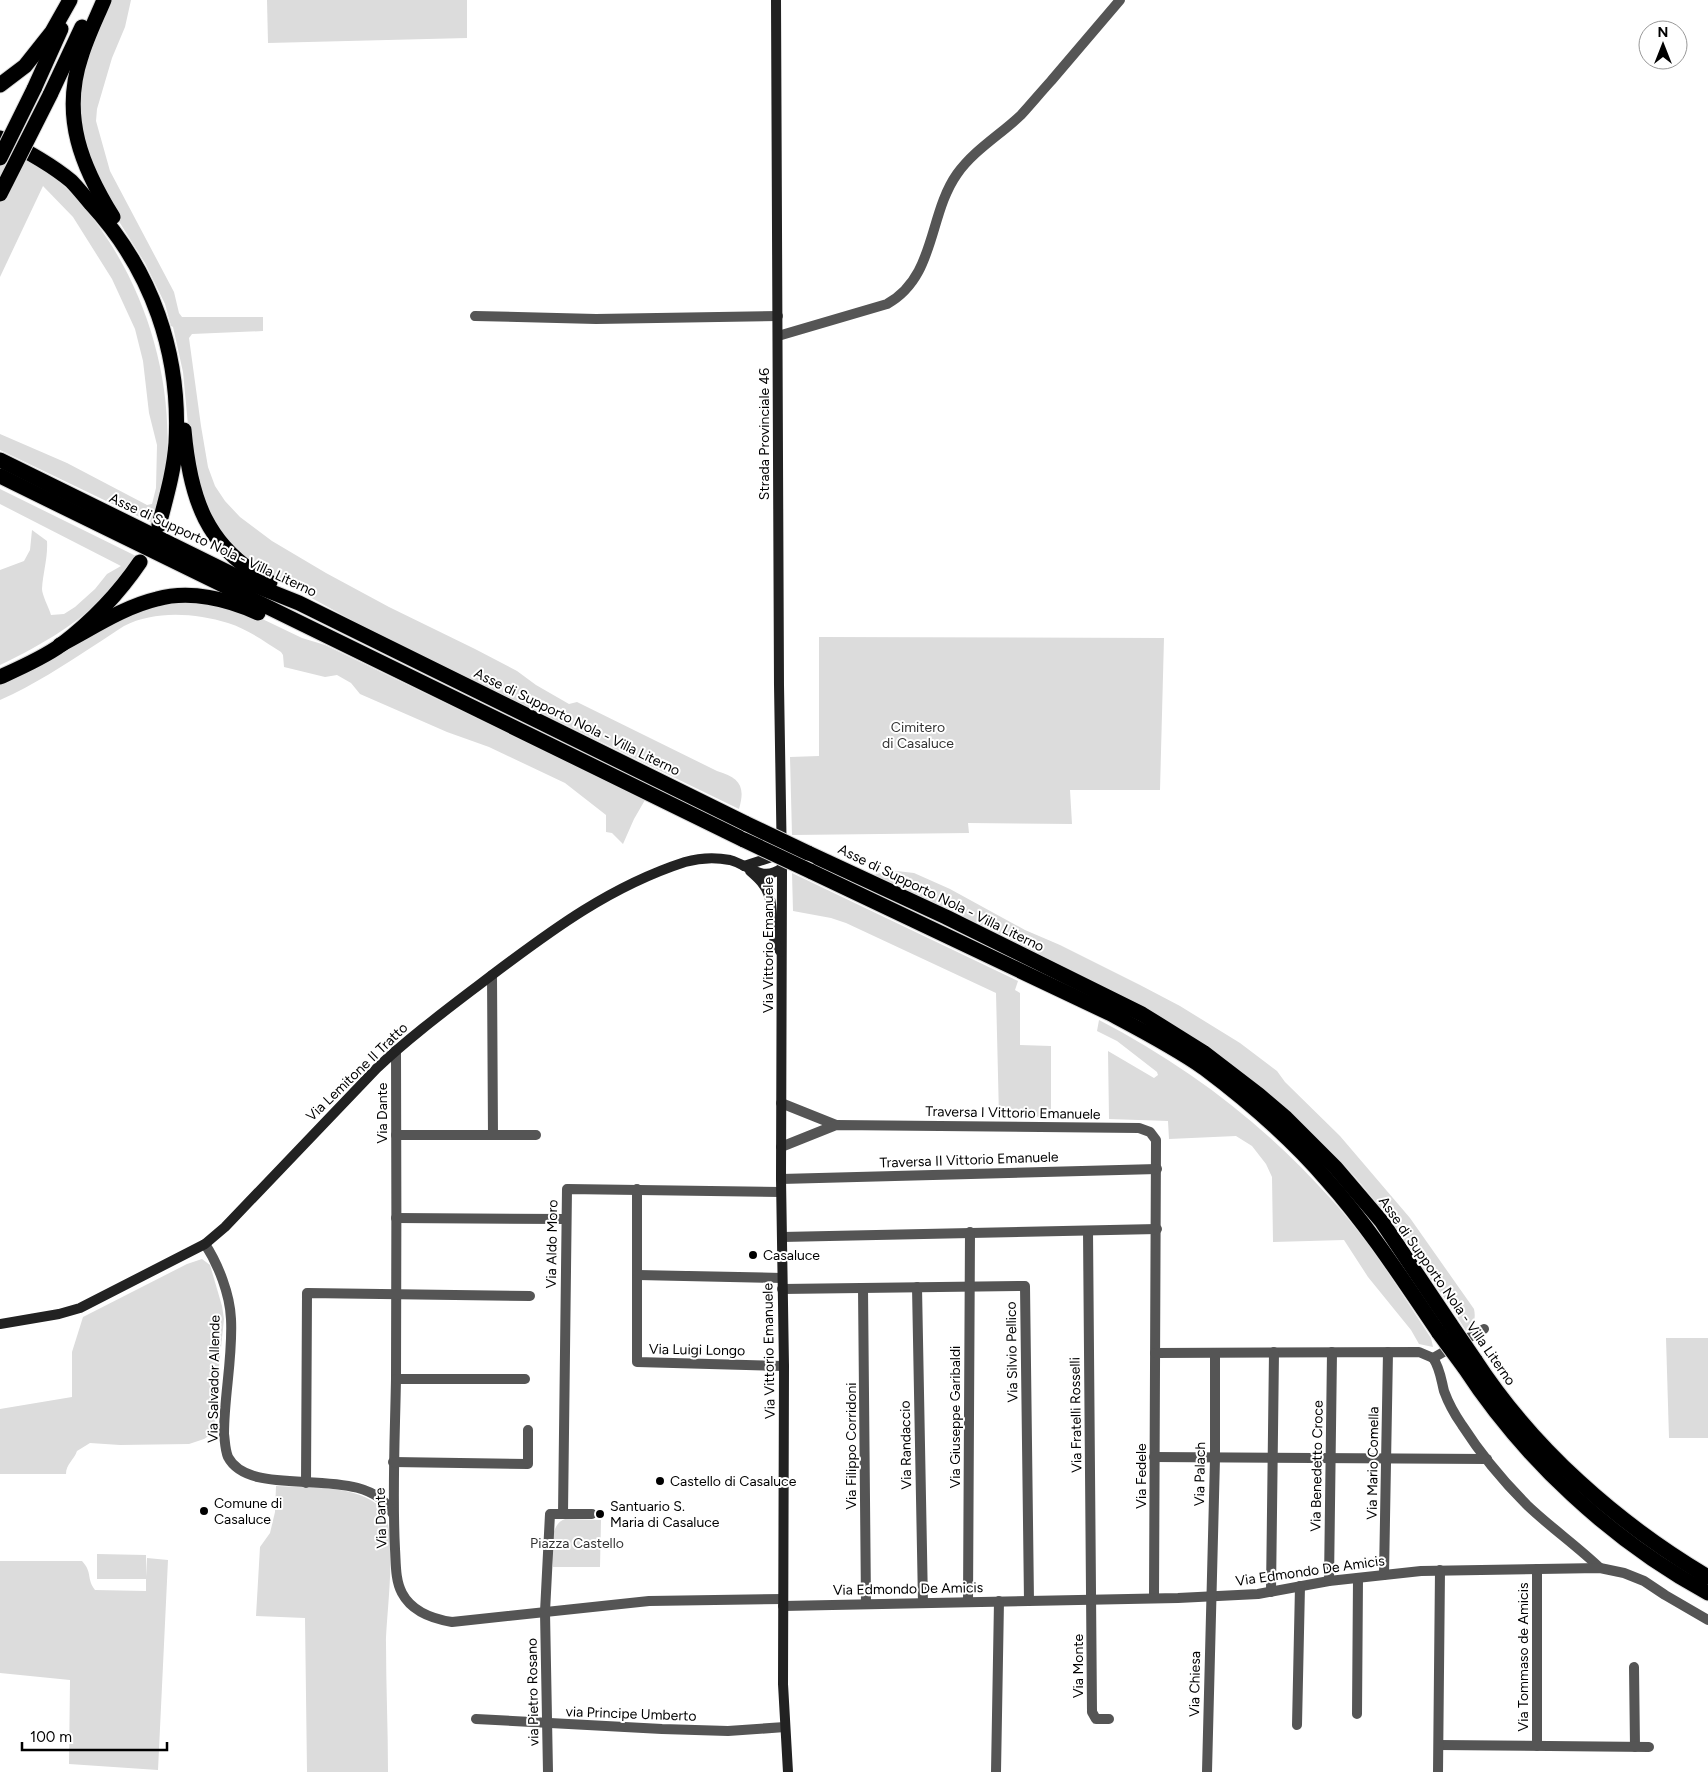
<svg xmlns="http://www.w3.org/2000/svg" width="1708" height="1772" viewBox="0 0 1708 1772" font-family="Figtree,sans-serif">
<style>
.green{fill:#dcdcdc}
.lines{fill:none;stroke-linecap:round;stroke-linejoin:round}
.highway-casing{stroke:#dbdbdb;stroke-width:17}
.street{stroke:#555;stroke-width:10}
.secondary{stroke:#222;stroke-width:10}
.highway{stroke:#000;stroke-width:15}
.highway-bridge-casing{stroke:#dbdbdb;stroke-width:17;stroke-linecap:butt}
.highway-bridge{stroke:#000;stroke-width:15}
.poi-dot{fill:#000;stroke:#fff;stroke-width:2}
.labels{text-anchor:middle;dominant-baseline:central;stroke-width:4;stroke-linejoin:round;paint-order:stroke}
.street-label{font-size:14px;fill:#000;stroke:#fff}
.park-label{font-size:14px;fill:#333;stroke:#fff}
.poi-label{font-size:14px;fill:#000;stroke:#fff;text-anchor:start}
</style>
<rect width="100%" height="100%" fill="#fff"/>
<g class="green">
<path d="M 109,0 L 131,0 L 125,27 L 112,58 L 97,109 L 96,121 L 110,171 L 174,292 L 179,313 L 182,317 L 263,317 L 263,331 L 192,334 L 189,338 L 201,426 L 208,467 L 215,486 L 225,501 L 240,517 L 272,541 L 326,573 L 389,607 L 475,649 L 517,671 L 536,685 L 569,704 L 577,702 L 717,771 C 739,778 746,785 739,809 L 368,629 L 255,567 L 233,550 L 202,504 L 191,457 L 183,372 L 173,327 L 171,326 L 165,304 L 145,263 L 108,204 L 94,177 L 77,117 L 86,53 Z"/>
<path d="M 267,0 L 467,0 L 467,38 L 268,43 Z"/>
<path d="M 0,144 C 23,157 46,169 66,188 C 136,257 176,369 166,468 C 164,486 157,505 152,523 L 0,450 L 0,434 L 67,463 L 147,505 L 152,504 L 156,488 L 157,445 L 149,413 L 143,361 L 135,329 L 112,279 L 73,217 L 43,186 L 0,277 Z"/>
<path d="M 0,489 L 136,556 C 130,565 123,575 116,584 C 85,620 42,645 0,665 L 0,570 L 24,561 L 30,550 L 32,530 L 47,541 C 48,558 43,572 42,589 C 42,595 49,608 51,615 L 64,614 L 75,607 L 95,589 L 107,574 L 121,566 L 0,504 Z"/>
<path d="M 203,601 L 254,615 L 302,638 L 325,645 L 645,800 L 634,819 L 623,844 L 612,833 L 606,832 L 606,815 L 565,783 L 489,747 L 447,732 L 360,694 L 351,683 L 337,675 L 325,677 L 284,667 L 283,655 L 281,652 C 264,641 247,629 228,623 C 195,613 155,610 124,626 C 114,632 105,639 95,645 C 64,665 34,685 0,700 L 0,684 L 122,617 L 161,603 Z"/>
<path d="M 819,637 L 1164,638 L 1160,790 L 1070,790 L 1072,824 L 968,823 L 969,833 L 792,835 L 790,757 L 819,756 Z"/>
<path d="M 887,871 L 897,871 L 914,873 L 950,889 L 1025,930 L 1060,945 L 1140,985 L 1180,1006 L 1240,1043 L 1277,1071 L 1285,1082 L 1340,1136 L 1410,1218 L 1474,1309 C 1476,1319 1474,1324 1466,1331 C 1452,1307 1435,1285 1419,1263 C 1399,1234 1379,1204 1356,1178 C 1292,1107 1221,1052 1138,1004 L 874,875 Z"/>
<path d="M 792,873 L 1018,981 L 1015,990 L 1020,993 L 1020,1045 L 1051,1046 L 1051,1117 L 999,1116 L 996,993 L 846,923 L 831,918 L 793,911 Z"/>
<path d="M 1099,1020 C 1189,1067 1264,1124 1332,1200 C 1370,1242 1400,1291 1431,1338 L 1433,1347 L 1419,1344 L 1411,1330 L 1368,1277 L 1344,1240 L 1273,1242 L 1272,1177 L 1266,1164 L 1252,1146 L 1236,1136 L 1169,1139 L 1168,1121 L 1109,1119 L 1108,1051 L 1154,1078 L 1158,1075 L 1157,1072 L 1117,1041 L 1097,1031 Z"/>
<path d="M 202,1259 L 210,1265 L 222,1306 L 224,1319 L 217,1386 L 215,1424 L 213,1433 L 204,1439 L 189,1444 L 120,1445 L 90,1443 L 77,1451 C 74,1460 66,1464 66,1474 L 0,1474 L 0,1409 L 72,1397 L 72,1352 L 83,1317 L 187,1264 Z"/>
<path d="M 1666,1338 L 1708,1338 L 1708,1438 L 1669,1438 Z"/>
<path d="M 276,1486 C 307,1488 358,1484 381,1508 C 399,1526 386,1615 386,1643 C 386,1686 388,1729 388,1772 L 307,1772 L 305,1618 L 256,1616 L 260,1547 L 270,1533 L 275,1512 Z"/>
<path d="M 565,1519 L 601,1520 L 600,1567 L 553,1567 C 553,1552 548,1525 565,1519 Z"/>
<path d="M 97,1554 L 146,1555 L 146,1577 L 147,1558 L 168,1560 L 158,1770 L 69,1764 L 70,1680 L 0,1673 L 0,1561 L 82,1561 C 93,1573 86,1578 95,1590 L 146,1591 L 146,1579 L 97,1579 Z"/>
</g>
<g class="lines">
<g class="highway-casing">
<g id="highway">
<path d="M 104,0 C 96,19 87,37 81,57 C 61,117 82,167 113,217"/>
<path d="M 0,85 L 25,66 L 52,32 L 70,0"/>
<path d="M 34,89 L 61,29"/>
<path d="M 50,95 L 82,27"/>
<path d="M 0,138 C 25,150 49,163 71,181 C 78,188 84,196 91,204 C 152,270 181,354 176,443 C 174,471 166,498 159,525"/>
<path d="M 184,430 C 190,498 206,548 270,582"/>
<path d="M 0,460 L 254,585 L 299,603 L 747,824"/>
<path d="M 0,476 L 744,840"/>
<path d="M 60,645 C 91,629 123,607 157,599 C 190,590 228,599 258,613"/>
<path d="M 0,677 C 20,668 43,658 61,645 C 91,622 119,593 140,562"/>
<path d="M 808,853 L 946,917 L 1142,1014 L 1203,1052 L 1259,1095 L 1286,1118 L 1336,1168 L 1382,1222 L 1451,1325"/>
<path d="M 810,871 L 1109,1013 C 1141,1030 1174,1047 1204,1068 C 1248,1101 1291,1138 1327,1180 C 1369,1227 1403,1280 1439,1333"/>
<path d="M 1475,1360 C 1533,1449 1617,1523 1708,1577"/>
<path d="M 1464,1367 C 1524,1459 1611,1540 1708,1593"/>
</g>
</g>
<g class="street">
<path d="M 475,316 L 596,319 L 778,316"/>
<path d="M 778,336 L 887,304 C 936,277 928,215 957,174 C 974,150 1000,135 1021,115 C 1031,104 1041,92 1051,81 C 1074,54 1097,27 1120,0"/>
<path d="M 492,975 L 493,1135"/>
<path d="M 396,1050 C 396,1160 397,1269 396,1379 C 395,1436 392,1492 395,1549 C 396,1563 395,1580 402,1593 C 412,1612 433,1619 452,1622 L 649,1601 L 783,1599"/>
<path d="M 781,1103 L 836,1125"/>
<path d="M 396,1135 L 536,1135"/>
<path d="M 781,1147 L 836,1125 L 1139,1128 L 1150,1132 L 1156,1140 L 1154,1598"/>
<path d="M 781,1179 L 1157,1169"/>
<path d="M 637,1189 L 637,1362 L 784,1366"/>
<path d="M 396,1218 L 566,1219"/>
<path d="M 1088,1231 L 1092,1712 L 1096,1719 L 1109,1719"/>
<path d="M 782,1237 L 1157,1229"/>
<path d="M 205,1244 C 218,1264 230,1294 231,1319 C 233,1357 224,1396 224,1434 C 225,1441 225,1450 228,1457 C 252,1503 366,1459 393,1514"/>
<path d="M 638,1275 L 782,1278"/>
<path d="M 917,1287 L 923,1603"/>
<path d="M 863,1288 L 866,1604"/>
<path d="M 782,1289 L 1025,1286 L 1029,1601"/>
<path d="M 1155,1353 L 1419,1352 L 1433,1358 L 1484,1329"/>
<path d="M 1433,1358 C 1440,1368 1441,1379 1444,1391 C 1448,1402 1455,1415 1462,1425 C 1480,1453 1503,1481 1527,1505 C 1550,1527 1577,1546 1600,1568"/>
<path d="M 396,1379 L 525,1379"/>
<path d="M 1154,1457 L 1487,1459"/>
<path d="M 393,1462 L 528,1464 L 528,1430"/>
<path d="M 306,1483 L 307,1293 L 530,1296"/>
<path d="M 563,1514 L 567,1189 L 781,1192"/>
<path d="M 1537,1569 L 1537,1746"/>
<path d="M 1384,1575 L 1388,1352"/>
<path d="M 1329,1581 L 1332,1352"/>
<path d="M 1271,1592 L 1274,1352"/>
<path d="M 968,1602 L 970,1232"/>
<path d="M 783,1606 L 1178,1598 L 1258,1594 L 1329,1581 L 1421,1571 L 1600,1568 L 1624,1573 L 1644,1581 L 1665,1595 L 1708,1620"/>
<path d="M 1634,1667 L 1635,1747"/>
<path d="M 1357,1714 L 1358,1578"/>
<path d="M 476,1719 L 662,1729 L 728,1731 L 785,1727"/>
<path d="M 1297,1725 L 1300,1586"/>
<path d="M 1439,1745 L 1649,1747"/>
<path d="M 548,1772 L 545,1612 L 550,1514 L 592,1514"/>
<path d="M 996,1772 L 999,1601"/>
<path d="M 1207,1772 L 1215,1458 L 1215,1353"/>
<path d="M 1438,1772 L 1440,1570"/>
</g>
<g class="secondary">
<path d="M 776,0 L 779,685 L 782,868 L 781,1179 L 784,1366 L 783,1684 L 788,1772"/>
<path d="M 744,866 L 769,858 L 774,849"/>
<path d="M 750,871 C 758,878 766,885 769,896 C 776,913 767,937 781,952"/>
<path d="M 0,1324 L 59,1314 L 80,1308 L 205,1244 L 225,1227 L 377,1068 C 413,1034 453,1005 492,975 C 553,929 611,886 685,862 C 699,858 715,857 730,860 C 749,865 762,883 782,868"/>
</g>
<use href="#highway" class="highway"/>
<g class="highway-bridge-casing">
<g id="highway-bridge">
<path d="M 0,158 L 34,89"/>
<path d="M 0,194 L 50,95"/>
<path d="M 747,824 L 808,853"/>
<path d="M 744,840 L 810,871"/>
<path d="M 1451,1325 L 1475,1360"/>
<path d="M 1439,1333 L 1464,1367"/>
</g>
</g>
<use href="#highway-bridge" class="highway-bridge"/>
</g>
<g class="poi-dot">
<circle cx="753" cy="1255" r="5"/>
<circle cx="660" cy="1481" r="5"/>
<circle cx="204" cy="1511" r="5"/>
<circle cx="600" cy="1514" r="5"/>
</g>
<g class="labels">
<g class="street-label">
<text transform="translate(764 434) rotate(-90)">Strada Provinciale 46</text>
<text transform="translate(213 545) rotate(25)">Asse di Supporto Nola - Villa Literno</text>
<text transform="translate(577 722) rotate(26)">Asse di Supporto Nola - Villa Literno</text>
<text transform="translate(941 898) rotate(26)">Asse di Supporto Nola - Villa Literno</text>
<text transform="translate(768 945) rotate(-90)">Via Vittorio Emanuele</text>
<text transform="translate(357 1072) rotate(-44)">Via Lemitone II Tratto</text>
<text transform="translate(382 1113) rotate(-90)">Via Dante</text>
<text transform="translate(1013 1113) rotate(1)">Traversa I Vittorio Emanuele</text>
<text transform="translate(969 1160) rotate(-2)">Traversa II Vittorio Emanuele</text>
<text transform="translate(552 1244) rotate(-89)">Via Aldo Moro</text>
<text transform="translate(1447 1291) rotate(55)">Asse di Supporto Nola - Villa Literno</text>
<text transform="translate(697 1350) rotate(1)">Via Luigi Longo</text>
<text transform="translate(769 1351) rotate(-91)">Via Vittorio Emanuele</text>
<text transform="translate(1012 1352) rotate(-91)">Via Silvio Pellico</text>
<text transform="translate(214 1379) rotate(-89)">Via Salvador Allende</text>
<text transform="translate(1076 1415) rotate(-91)">Via Fratelli Rosselli</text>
<text transform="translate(955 1417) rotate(-90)">Via Giuseppe Garibaldi</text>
<text transform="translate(906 1445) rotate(-91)">Via Randaccio</text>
<text transform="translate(851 1446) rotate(-90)">Via Filippo Corridoni</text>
<text transform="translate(1373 1463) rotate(-89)">Via Mario Comella</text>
<text transform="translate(1317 1466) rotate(-89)">Via Benedetto Croce</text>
<text transform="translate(1200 1474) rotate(-89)">Via Palach</text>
<text transform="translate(1141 1476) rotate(-90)">Via Fedele</text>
<text transform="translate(381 1518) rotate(-92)">Via Dante</text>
<text transform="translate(1310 1571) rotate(-8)">Via Edmondo De Amicis</text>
<text transform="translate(908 1589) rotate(-1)">Via Edmondo De Amicis</text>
<text transform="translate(1523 1657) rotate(-90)">Via Tommaso de Amicis</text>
<text transform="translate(1078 1666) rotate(-90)">Via Monte</text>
<text transform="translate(1195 1684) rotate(-89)">Via Chiesa</text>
<text transform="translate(533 1692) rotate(-91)">via Pietro Rosano</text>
<text transform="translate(631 1714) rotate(2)">via Principe Umberto</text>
</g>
<g class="park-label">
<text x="918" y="727">Cimitero<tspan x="918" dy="16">di Casaluce</tspan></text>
<text x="577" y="1543">Piazza Castello</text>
</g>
<g class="poi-label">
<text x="763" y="1255">Casaluce</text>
<text x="670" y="1481">Castello di Casaluce</text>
<text x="214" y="1503">Comune di<tspan x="214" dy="16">Casaluce</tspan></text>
<text x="610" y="1506">Santuario S.<tspan x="610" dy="16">Maria di Casaluce</tspan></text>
</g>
</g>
<g transform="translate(1663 45)"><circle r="24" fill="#ffffff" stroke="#999999"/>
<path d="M0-4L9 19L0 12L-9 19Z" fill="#000000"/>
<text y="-8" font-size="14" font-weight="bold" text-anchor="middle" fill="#000000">N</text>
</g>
<path d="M22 1742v8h145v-8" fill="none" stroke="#000000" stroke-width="2.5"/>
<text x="30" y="1742" font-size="15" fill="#000000" stroke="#ffffff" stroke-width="4" paint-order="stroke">100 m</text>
</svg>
